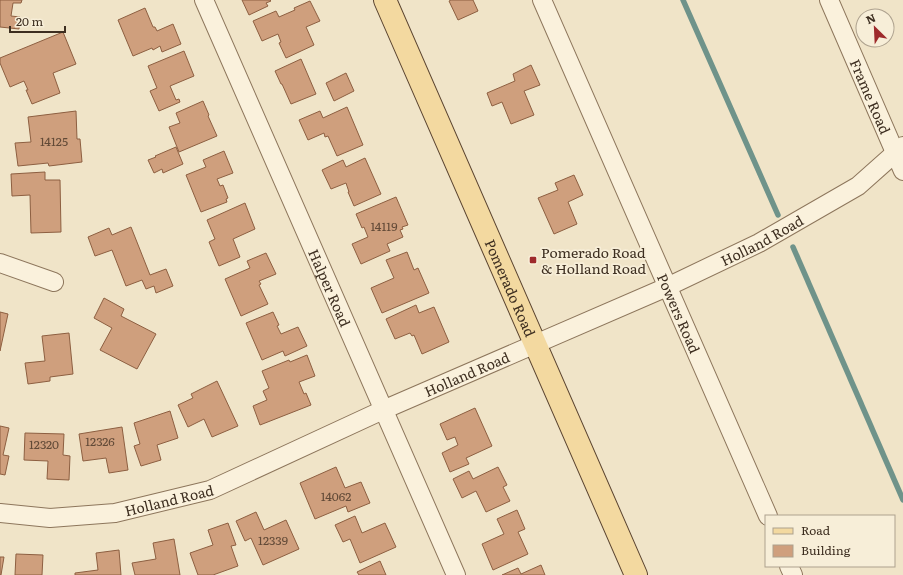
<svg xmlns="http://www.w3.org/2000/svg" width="903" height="575" viewBox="0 0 903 575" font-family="Literata,serif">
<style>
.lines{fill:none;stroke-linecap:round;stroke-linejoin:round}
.stream{stroke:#6f938a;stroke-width:5.5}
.building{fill:#cf9f7d;stroke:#8d5f41}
.street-casing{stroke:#8d765c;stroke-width:20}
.primary-casing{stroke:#5b4430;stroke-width:24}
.street{stroke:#faf1dc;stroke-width:18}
.primary{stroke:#f3d9a0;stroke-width:22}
.poi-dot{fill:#9e2a2b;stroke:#f7eed8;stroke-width:1.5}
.labels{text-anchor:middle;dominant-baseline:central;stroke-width:3.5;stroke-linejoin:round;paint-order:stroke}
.number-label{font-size:12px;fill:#624a37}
.street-label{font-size:14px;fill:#3d2e20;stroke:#f7eed8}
.poi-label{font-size:14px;fill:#3d2e20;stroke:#f7eed8;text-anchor:start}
</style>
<rect width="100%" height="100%" fill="#f0e4c8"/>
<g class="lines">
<g class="stream">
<path d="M 683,0 L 778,215"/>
<path d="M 793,247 L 903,500"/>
</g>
</g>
<g class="building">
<path d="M 0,0 L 22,0 L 21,3 L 13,3 L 11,16 L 20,17 L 19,29 L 0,27 Z"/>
<path d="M 242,0 L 270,0 L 271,1 L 266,3 L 268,6 L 249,15 Z"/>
<path d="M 451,0 L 473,0 L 478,11 L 458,20 L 449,1 Z"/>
<path d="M 310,1 L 320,21 L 306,27 L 314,45 L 286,58 L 279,43 L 281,42 L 278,34 L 262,41 L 253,21 L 276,11 L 279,17 L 295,10 L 294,8 Z"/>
<path d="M 145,8 L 153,27 L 155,27 L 157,31 L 173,24 L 181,44 L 162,52 L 160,46 L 153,50 L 152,48 L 133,56 L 118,20 Z"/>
<path d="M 63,32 L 76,64 L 53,73 L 60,93 L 32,104 L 26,90 L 28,90 L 24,81 L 10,87 L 0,63 L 0,58 Z"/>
<path d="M 184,51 L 194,76 L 170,86 L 176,100 L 179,99 L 180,102 L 159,111 L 150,91 L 157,88 L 148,66 Z"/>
<path d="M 301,59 L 316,94 L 291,104 L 282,84 L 281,84 L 275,71 Z"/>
<path d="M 531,65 L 540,85 L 524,91 L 534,115 L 511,124 L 502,102 L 492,106 L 487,93 L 515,81 L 513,74 Z"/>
<path d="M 346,73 L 354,91 L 334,101 L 326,83 Z"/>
<path d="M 203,101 L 209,115 L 208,116 L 217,136 L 179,152 L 169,127 L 180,123 L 176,113 Z"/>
<path d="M 347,107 L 363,145 L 337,156 L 328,136 L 325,137 L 324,133 L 308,140 L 299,120 L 320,111 L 323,118 Z"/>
<path d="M 76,111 L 77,139 L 80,139 L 82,162 L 49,166 L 48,163 L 18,166 L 15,143 L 31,142 L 28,117 Z"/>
<path d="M 176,147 L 183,164 L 163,173 L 162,169 L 154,173 L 148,160 L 156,157 L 155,156 Z"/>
<path d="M 224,151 L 233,173 L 217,179 L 220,186 L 223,185 L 228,198 L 226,199 L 227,202 L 201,212 L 186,175 L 206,167 L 203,160 Z"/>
<path d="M 365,158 L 381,194 L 354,206 L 348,192 L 349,192 L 346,183 L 331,189 L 322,170 L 343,160 L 346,167 Z"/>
<path d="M 45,172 L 45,180 L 60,180 L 61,232 L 31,233 L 30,195 L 12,196 L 11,174 Z"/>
<path d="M 574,175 L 583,195 L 568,202 L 577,224 L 554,234 L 538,198 L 558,190 L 555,183 Z"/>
<path d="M 396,197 L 408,225 L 402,227 L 403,229 L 400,230 L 403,237 L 387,244 L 390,251 L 361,264 L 352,244 L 368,237 L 364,227 L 362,228 L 356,214 Z"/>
<path d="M 245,203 L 255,229 L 233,239 L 240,257 L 219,266 L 209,242 L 215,239 L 207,220 Z"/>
<path d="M 131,227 L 150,275 L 166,269 L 173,286 L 156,293 L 154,286 L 146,289 L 142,280 L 126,286 L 112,250 L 95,256 L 88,237 L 109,228 L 112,235 Z"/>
<path d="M 407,252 L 414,270 L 418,268 L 429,293 L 382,313 L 371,288 L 394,278 L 386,260 Z"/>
<path d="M 266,253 L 276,274 L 259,281 L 261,284 L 259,285 L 268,304 L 241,316 L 225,279 L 250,268 L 247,261 Z"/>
<path d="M 104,298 L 124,309 L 121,316 L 156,334 L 137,369 L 100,350 L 112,328 L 94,318 Z"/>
<path d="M 416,305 L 419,313 L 434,307 L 449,342 L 422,354 L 414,335 L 412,336 L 410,333 L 395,339 L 386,319 Z"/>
<path d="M 0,312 L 8,314 L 0,351 Z"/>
<path d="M 273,312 L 279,325 L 277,326 L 281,334 L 298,327 L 307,346 L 285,356 L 283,351 L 262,360 L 246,323 Z"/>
<path d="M 69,333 L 73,374 L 50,377 L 50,381 L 28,384 L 25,363 L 45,361 L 42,336 Z"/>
<path d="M 307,355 L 315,376 L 299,382 L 304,394 L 306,393 L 311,405 L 260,425 L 253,406 L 267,400 L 263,391 L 269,388 L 262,371 L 289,360 L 290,362 Z"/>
<path d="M 217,381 L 238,426 L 212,437 L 204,419 L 188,427 L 178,405 L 193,398 L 191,394 Z"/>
<path d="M 475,408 L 492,446 L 466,458 L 469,464 L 450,472 L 442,453 L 458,445 L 455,437 L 447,440 L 440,424 Z"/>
<path d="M 170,411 L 178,438 L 157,445 L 161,460 L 141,466 L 134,446 L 140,444 L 134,423 Z"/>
<path d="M 0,426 L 9,428 L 3,455 L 9,456 L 5,475 L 0,474 Z"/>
<path d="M 122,427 L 128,470 L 109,473 L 106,458 L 83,461 L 79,434 Z"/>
<path d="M 25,433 L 64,434 L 63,455 L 70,456 L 69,480 L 47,479 L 48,461 L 24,460 Z"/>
<path d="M 336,467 L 345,488 L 361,482 L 370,503 L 348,512 L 346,506 L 315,519 L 300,483 Z"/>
<path d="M 498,467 L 507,485 L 503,487 L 510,501 L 486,512 L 476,491 L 462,498 L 453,479 L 469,471 L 473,479 Z"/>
<path d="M 517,510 L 525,529 L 518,532 L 528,554 L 493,570 L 482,544 L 504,534 L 497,519 Z"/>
<path d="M 256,512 L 264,530 L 286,520 L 299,549 L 263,565 L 251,538 L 245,541 L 236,521 Z"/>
<path d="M 355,516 L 362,533 L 385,523 L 396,547 L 360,563 L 350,539 L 343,542 L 335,525 Z"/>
<path d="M 228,523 L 236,545 L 231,546 L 238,566 L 213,575 L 198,575 L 190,553 L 213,545 L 208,530 Z"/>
<path d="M 174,539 L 180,575 L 135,575 L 132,563 L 156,559 L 153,543 Z"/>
<path d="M 119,550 L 121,575 L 75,575 L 75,573 L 98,570 L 96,553 Z"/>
<path d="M 16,554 L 43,555 L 42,575 L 15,575 Z"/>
<path d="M 0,557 L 4,557 L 1,575 L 0,575 Z"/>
<path d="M 380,561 L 386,575 L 359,575 L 357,572 Z"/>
<path d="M 541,565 L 545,575 L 502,575 L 518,568 L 521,574 Z"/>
</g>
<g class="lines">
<g class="street-casing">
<g id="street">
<path id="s1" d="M 204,0 L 456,575"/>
<path id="s2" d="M 542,0 L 768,516"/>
<path id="s3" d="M 829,0 L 903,171"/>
<path d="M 0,263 L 54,282"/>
<path id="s4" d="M 0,513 L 50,518 L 115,513 L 210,490 L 383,410 L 667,287 L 759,243 L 858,186 L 903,146"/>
<path d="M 789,566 L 793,575"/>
</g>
</g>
<g class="primary-casing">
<g id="primary">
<path id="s5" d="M 385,0 L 636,575"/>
</g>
</g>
<use href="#street" class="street"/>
<use href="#primary" class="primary"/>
</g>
<rect class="poi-dot" x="529" y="256" width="8" height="8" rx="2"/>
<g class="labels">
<g class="number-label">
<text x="54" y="141">14125</text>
<text x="384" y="226">14119</text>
<text x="100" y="441">12326</text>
<text x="44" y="444">12320</text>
<text x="336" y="496">14062</text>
<text x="273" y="540">12339</text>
</g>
<g class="street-label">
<text stroke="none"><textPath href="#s3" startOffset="105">Frame Road</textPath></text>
<text stroke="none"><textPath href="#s4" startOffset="819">Holland Road</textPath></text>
<text stroke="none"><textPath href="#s1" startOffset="314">Halper Road</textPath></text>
<text stroke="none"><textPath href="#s5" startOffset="314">Pomerado Road</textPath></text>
<text stroke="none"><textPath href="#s2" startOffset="342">Powers Road</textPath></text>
<text stroke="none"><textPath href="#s4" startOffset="495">Holland Road</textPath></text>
<text stroke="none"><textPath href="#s4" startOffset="171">Holland Road</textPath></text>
</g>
<g class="poi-label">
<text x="541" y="252">Pomerado Road<tspan x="541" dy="16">&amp; Holland Road</tspan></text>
</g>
</g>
<rect x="765" y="515" width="130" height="52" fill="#f7eed8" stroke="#ada18e"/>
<rect x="773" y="528" width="20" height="6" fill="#f3d9a0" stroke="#ada18e"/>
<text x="801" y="535" font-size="12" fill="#3d2e20">Road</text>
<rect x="773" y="545" width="20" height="12" fill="#cf9f7d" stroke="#ada18e"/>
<text x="801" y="555" font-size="12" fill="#3d2e20">Building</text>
<g transform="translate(875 28) rotate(336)"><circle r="19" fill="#f7eed8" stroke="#ada18e"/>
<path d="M0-3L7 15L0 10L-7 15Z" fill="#9e2a2b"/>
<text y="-6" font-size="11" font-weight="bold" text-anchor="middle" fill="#3d2e20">N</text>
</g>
<path d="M10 26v6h55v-6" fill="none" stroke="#3d2e20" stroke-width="2"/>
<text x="16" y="26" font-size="12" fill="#3d2e20" stroke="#f7eed8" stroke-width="3" paint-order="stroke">20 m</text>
</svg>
